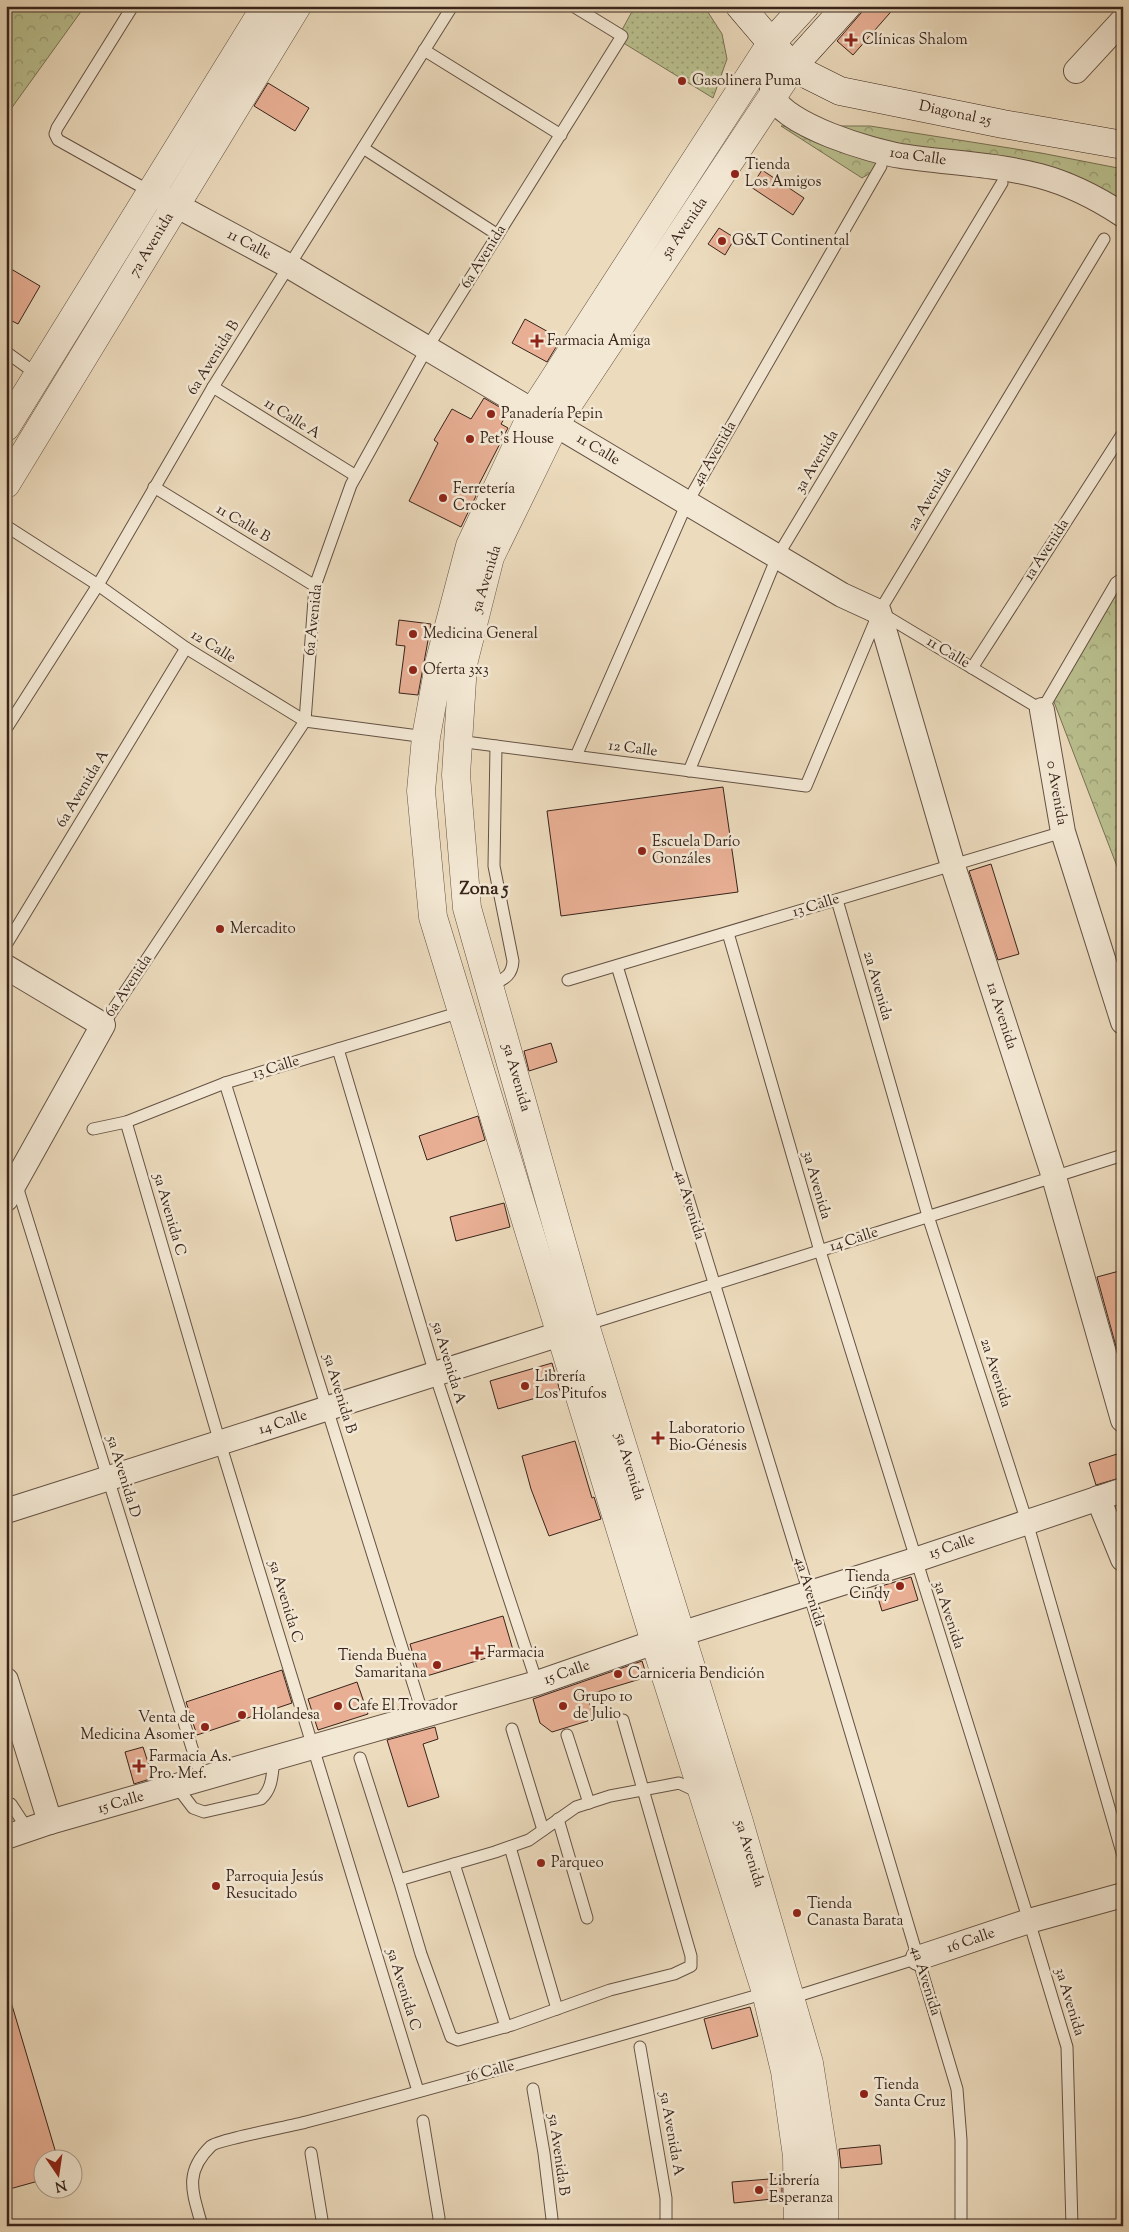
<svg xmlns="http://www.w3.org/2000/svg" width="1129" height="2232" viewBox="0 0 1129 2232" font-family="'Sorts Mill Goudy',serif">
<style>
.grass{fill:url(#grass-dots);stroke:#797255}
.forest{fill:url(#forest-crowns);stroke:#797255}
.building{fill:#e8af94;stroke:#38241b}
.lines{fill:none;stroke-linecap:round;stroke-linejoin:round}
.service-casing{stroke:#655244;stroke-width:13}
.minor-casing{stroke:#655244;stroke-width:26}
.tertiary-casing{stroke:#655244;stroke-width:29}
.secondary-casing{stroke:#38241b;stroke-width:29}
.service{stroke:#f3e8d4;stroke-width:11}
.minor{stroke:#f3e8d4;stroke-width:24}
.tertiary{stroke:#f3e8d4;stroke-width:28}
.secondary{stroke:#f3e8d4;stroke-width:28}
.poi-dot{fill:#8f2418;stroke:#f3e8d4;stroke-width:2}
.labels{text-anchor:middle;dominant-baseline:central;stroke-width:5;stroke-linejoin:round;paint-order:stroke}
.poi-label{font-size:15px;fill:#38241b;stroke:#f3e8d4;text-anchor:start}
.street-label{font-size:15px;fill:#38241b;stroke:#f3e8d4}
.quarter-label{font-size:18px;font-weight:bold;fill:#38241b;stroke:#f3e8d4}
</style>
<defs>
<pattern id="grass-dots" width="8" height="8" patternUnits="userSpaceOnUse" patternTransform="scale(1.25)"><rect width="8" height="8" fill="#bac08f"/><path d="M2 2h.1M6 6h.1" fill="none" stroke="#989c74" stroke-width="1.8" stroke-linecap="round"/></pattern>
<pattern id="forest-crowns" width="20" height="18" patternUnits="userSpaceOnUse" patternTransform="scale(1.25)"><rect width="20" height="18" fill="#bac08f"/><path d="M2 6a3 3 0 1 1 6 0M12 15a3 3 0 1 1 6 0" fill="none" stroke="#989c74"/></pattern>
</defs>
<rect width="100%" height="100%" fill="#ecdbbd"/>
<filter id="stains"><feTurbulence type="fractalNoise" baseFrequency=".004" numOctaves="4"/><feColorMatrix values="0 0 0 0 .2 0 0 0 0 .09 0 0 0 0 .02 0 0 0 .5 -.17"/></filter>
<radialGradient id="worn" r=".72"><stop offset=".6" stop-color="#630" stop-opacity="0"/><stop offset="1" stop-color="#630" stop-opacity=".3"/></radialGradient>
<path class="grass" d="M 635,6 L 704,6 L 722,34 L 727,59 L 713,98 L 617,39 Z"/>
<g class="forest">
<path d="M 6,6 L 85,6 L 8,113 L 6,113 Z"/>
<path d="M 781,126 L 870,126 L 1041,153 L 1123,169 L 1123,223 L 1081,198 L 907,151 L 862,178 Z"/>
<path d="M 1123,576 L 1123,882 L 1049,689 Z"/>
</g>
<g class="building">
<path d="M 867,6 L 896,6 L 853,55 L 837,41 Z"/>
<path d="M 268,83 L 309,108 L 295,131 L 254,106 Z"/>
<path d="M 762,170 L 804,198 L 793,215 L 751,187 Z"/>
<path d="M 719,228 L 735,238 L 725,255 L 708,244 Z"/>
<path d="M 6,266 L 40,286 L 18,324 L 6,318 Z"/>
<path d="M 525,319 L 561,339 L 547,362 L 512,343 Z"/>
<path d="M 484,398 L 508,412 L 501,424 L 508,428 L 474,494 L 476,496 L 461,527 L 409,501 L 438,443 L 434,440 L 452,409 L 471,419 Z"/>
<path d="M 399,620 L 431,624 L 418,695 L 399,693 L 405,646 L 396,645 Z"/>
<path d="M 723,787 L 738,892 L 561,916 L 547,811 Z"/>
<path d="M 991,864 L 1019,954 L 998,960 L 969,871 Z"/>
<path d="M 551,1043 L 557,1062 L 529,1071 L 524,1051 Z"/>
<path d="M 478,1116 L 485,1140 L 427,1160 L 419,1136 Z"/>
<path d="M 504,1203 L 510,1227 L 456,1241 L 450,1217 Z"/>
<path d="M 1123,1270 L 1123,1360 L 1120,1361 L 1097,1277 Z"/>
<path d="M 552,1363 L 560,1391 L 498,1409 L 490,1381 Z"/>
<path d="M 575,1441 L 592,1498 L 594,1497 L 601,1519 L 549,1536 L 531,1489 L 522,1456 Z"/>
<path d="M 1117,1454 L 1123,1477 L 1096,1485 L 1089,1463 Z"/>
<path d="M 911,1577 L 918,1600 L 882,1611 L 875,1588 Z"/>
<path d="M 503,1616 L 513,1650 L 420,1678 L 410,1644 Z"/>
<path d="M 642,1661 L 647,1677 L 587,1695 L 594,1719 L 552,1732 L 540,1723 L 533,1699 Z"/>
<path d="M 282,1670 L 292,1703 L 197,1735 L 186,1702 Z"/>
<path d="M 357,1682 L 368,1714 L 318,1730 L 308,1699 Z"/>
<path d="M 435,1727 L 438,1739 L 423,1744 L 439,1797 L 408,1807 L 387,1740 Z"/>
<path d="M 143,1747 L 153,1778 L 134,1784 L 125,1752 Z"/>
<path d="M 11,2002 L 58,2160 L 42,2160 L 42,2180 L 6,2190 L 6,2003 Z"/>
<path d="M 750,2007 L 758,2036 L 712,2049 L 704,2019 Z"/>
<path d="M 880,2145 L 882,2164 L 841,2168 L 839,2149 Z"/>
<path d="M 782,2178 L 782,2198 L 734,2203 L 732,2182 Z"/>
</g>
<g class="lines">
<g class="service-casing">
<g id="service">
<path d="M 133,6 L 57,128 L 55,134 L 58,140 L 151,192"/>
<path d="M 424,50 L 561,135"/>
<path d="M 363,148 L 498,235"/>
<path d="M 6,352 L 38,375"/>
<path d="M 213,387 L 356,476"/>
<path d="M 154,487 L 315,586"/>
<path d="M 6,526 L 98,585 L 186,648 L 305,721 L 426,737"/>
<path d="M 881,613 L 1042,710 L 1116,583 L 1123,578"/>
<path d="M 972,668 L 1123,433"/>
<path d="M 6,729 L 98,585 L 213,387 L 452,6"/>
<path d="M 458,741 L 806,786 L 879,612 L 1104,239"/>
<path d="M 576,756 L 687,503 L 881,166"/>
<path d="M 689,771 L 777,557 L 1002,183"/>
<path d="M 837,900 L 928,1216 L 1027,1522 L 1123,1856"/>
<path d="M 728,933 L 820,1251 L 1029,1921 L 1067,2047 L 1072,2226"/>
<path d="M 6,945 L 186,648"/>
<path d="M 617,966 L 809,1593 L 957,2089 L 961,2140 L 961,2226"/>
<path d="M 568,980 L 1063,832"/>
<path d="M 490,986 C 503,979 512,977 513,961 L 494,866 L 496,746"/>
<path d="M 103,1025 L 305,721 L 315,586 L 351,485 L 427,348 L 622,36 L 573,6"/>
<path d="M 338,1049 L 435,1374 L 537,1683"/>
<path d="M 225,1083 L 423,1715"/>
<path d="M 126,1122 L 220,1443 L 418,2091"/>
<path d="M 93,1129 L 126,1122 L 225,1083 L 461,1012"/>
<path d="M 16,1183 L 202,1780"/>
<path d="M 585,1325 L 1123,1155"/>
<path d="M 623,1720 L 691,1956 L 691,1966 L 674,1974 L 610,1990 L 512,2025 L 458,2040 L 451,2037 L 421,1954 L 399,1880 L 495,1852 L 529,1840 L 576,1807 L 610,1796 L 679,1783 L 698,1792"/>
<path d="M 512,1729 L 543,1830"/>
<path d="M 567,1735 L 589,1803"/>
<path d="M 360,1758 L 399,1880"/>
<path d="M 177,1787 L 193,1808 L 204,1812 L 261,1799 C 273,1788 272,1774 274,1759"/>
<path d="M 6,1805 L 11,1804 L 28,1830"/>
<path d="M 558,1819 L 587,1918"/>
<path d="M 510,1847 L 557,2009"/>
<path d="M 454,1864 L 506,2027"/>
<path d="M 791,1998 L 918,1958"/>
<path d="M 640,2047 L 666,2198 L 666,2226"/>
<path d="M 533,2089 L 544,2153 L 552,2219 L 551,2226"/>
<path d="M 423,2121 L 439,2218 L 438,2226"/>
<path d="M 311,2153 L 323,2226"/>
<path d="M 202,2226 C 193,2193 183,2173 211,2146 C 217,2140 292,2126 306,2122 C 460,2082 613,2037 766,1993"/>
</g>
</g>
<g class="minor-casing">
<g id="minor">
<path d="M 772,42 C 772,54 770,87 773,96 C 784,125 871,151 901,156 C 947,163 995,164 1040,176 C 1070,184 1097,198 1123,215"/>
<path d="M 1076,71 L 1123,20"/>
<path d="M 159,196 L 289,266 L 842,595 L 879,612 L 953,866 L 1054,1177 L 1123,1420"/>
<path d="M 1042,710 L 1063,832 L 1123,1022"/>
<path d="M 6,967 L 103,1025 L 6,1199"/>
<path d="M 1098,1498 L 1123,1559"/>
<path d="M 6,1511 L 560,1334"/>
<path d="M 6,1680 L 50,1822"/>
<path d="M 6,1837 L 50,1822 L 537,1683 L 655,1642 L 915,1560 L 1123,1490"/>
<path d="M 918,1958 L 1029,1921 L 1123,1895"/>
</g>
</g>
<g class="tertiary-casing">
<g id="tertiary">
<path d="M 772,42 L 534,410 L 470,546 L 440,660 L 426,737 L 421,791 L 433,917 L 655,1642 L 766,1992 L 785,2071 L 797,2156 L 798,2226"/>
<path d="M 792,67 L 555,424 L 490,557 L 463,664 L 456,775 L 467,908 L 585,1325 L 739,1822 L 809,2063 L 824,2159 L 824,2226"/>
<path d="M 6,427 L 266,6"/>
<path d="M 6,484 L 297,6"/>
</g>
</g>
<g class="secondary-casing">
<g id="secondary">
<path d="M 740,6 L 792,67 L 840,91 L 1003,124 L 1123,145"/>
<path d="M 772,42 L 805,6"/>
<path d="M 792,67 L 847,6"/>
</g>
</g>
<use href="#service" class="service"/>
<use href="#minor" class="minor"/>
<use href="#tertiary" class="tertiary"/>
<use href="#secondary" class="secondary"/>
</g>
<g class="poi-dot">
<path d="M848.5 32.5h5v5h5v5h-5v5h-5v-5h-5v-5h5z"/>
<circle cx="682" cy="81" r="5"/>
<circle cx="735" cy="174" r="5"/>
<circle cx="722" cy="241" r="5"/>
<path d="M534.5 333.5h5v5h5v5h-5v5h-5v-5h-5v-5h5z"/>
<circle cx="491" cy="414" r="5"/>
<circle cx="470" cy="439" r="5"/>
<circle cx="443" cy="498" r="5"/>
<circle cx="413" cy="634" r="5"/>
<circle cx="413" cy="670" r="5"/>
<circle cx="642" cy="851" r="5"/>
<circle cx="220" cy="929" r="5"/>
<circle cx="525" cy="1386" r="5"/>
<path d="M655.5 1430.5h5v5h5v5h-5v5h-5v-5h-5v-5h5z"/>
<circle cx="900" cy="1586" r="5"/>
<path d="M474.5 1645.5h5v5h5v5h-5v5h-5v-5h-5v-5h5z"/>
<circle cx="437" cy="1665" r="5"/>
<circle cx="618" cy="1674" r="5"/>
<circle cx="338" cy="1706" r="5"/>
<circle cx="563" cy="1706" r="5"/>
<circle cx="242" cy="1715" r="5"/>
<circle cx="205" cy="1727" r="5"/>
<path d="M136.5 1758.5h5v5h5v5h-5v5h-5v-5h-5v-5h5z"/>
<circle cx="541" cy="1863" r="5"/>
<circle cx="216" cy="1886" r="5"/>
<circle cx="797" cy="1913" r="5"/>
<circle cx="864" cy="2094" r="5"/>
<circle cx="759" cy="2190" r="5"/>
</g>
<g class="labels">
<g class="poi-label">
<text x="862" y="40">Clínicas Shalom</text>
<text x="692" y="81">Gasolinera Puma</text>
<text x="745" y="165">Tienda<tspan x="745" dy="17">Los Amigos</tspan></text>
<text x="732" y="241">G&amp;T Continental</text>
<text x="547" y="341">Farmacia Amiga</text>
<text x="501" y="414">Panadería Pepin</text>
<text x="480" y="439">Pet's House</text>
<text x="453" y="489">Ferretería<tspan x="453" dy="17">Crocker</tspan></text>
<text x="423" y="634">Medicina General</text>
<text x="423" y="670">Oferta 3x3</text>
<text x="652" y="842">Escuela Darío<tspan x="652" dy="17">Gonzáles</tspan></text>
<text x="230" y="929">Mercadito</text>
<text x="535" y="1377">Librería<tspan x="535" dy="17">Los Pitufos</tspan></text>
<text x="669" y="1429">Laboratorio<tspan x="669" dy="17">Bio-Génesis</tspan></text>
<text x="890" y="1577" text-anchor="end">Tienda<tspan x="890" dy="17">Cindy</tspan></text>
<text x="487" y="1653">Farmacia</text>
<text x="427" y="1656" text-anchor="end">Tienda Buena<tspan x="427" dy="17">Samaritana</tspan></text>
<text x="628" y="1674">Carniceria Bendición</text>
<text x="573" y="1697">Grupo 1o<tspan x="573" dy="17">de Julio</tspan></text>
<text x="348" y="1706">Cafe El Trovador</text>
<text x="252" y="1715">Holandesa</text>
<text x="195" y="1718" text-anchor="end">Venta de<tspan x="195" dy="17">Medicina Asomer</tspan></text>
<text x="149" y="1757">Farmacia As.<tspan x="149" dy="17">Pro. Mef.</tspan></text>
<text x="551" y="1863">Parqueo</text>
<text x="226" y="1877">Parroquia Jesús<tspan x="226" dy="17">Resucitado</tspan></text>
<text x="807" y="1904">Tienda<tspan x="807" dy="17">Canasta Barata</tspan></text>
<text x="874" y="2085">Tienda<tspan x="874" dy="17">Santa Cruz</tspan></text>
<text x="769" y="2181">Librería<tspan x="769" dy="17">Esperanza</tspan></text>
</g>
<g class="street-label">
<text transform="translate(955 114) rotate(12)">Diagonal 25</text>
<text transform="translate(918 157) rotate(8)">10a Calle</text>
<text transform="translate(685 228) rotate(-56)">5a Avenida</text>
<text transform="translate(152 245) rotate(-59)">7a Avenida</text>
<text transform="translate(249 245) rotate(28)">11 Calle</text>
<text transform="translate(484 257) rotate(-58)">6a Avenida</text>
<text transform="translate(214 358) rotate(-58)">6a Avenida B</text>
<text transform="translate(292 419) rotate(32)">11 Calle A</text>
<text transform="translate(598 450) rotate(31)">11 Calle</text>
<text transform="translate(715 454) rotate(-60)">4a Avenida</text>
<text transform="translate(817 462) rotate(-59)">3a Avenida</text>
<text transform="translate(930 499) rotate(-59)">2a Avenida</text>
<text transform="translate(243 524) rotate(31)">11 Calle B</text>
<text transform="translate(1047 550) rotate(-57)">1a Avenida</text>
<text transform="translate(487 579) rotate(-73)">5a Avenida</text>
<text transform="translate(314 620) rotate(-84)">6a Avenida</text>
<text transform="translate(213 647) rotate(32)">12 Calle</text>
<text transform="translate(948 653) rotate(31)">11 Calle</text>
<text transform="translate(633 749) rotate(7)">12 Calle</text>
<text transform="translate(83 789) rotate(-59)">6a Avenida A</text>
<text transform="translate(1056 793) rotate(80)">0 Avenida</text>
<text transform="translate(816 906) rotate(-17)">13 Calle</text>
<text transform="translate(129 986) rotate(-56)">6a Avenida</text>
<text transform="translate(877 986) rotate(74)">2a Avenida</text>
<text transform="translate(1001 1016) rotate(72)">1a Avenida</text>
<text transform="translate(276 1068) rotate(-17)">13 Calle</text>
<text transform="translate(516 1078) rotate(74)">5a Avenida</text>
<text transform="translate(816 1185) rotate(74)">3a Avenida</text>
<text transform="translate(689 1205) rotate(73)">4a Avenida</text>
<text transform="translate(169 1215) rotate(74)">5a Avenida C</text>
<text transform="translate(854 1240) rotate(-18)">14 Calle</text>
<text transform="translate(448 1363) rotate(73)">5a Avenida A</text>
<text transform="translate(995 1373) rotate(72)">2a Avenida</text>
<text transform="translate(339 1394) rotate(73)">5a Avenida B</text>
<text transform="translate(283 1423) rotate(-18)">14 Calle</text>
<text transform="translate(629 1467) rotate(73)">5a Avenida</text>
<text transform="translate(123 1477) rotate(73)">5a Avenida D</text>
<text transform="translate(952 1547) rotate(-19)">15 Calle</text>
<text transform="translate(809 1592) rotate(73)">4a Avenida</text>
<text transform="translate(285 1602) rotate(73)">5a Avenida C</text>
<text transform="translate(948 1615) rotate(72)">3a Avenida</text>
<text transform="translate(567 1673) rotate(-19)">15 Calle</text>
<text transform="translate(121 1803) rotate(-16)">15 Calle</text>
<text transform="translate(749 1854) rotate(73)">5a Avenida</text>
<text transform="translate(971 1941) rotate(-19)">16 Calle</text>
<text transform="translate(925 1981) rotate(73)">4a Avenida</text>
<text transform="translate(403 1990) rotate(73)">5a Avenida C</text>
<text transform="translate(1069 2002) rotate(73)">3a Avenida</text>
<text transform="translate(490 2072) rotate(-14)">16 Calle</text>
<text transform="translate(671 2134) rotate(80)">5a Avenida A</text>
<text transform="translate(558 2155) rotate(82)">5a Avenida B</text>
</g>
<g class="quarter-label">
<text x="484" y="890">Zona 5</text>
</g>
</g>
<rect width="1129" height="2232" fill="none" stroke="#ecdbbd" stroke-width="25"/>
<rect x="8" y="8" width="1114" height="2217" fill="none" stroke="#38241b" stroke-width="2.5"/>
<rect x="12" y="12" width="1104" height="2207" fill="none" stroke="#38241b"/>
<g transform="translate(58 2174) rotate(167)"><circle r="24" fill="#f3e8d4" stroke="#a89a8a"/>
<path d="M0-4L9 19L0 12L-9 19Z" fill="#8f2418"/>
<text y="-8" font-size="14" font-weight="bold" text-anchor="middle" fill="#38241b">N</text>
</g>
<rect width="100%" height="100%" filter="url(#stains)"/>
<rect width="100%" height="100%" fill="url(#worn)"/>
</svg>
